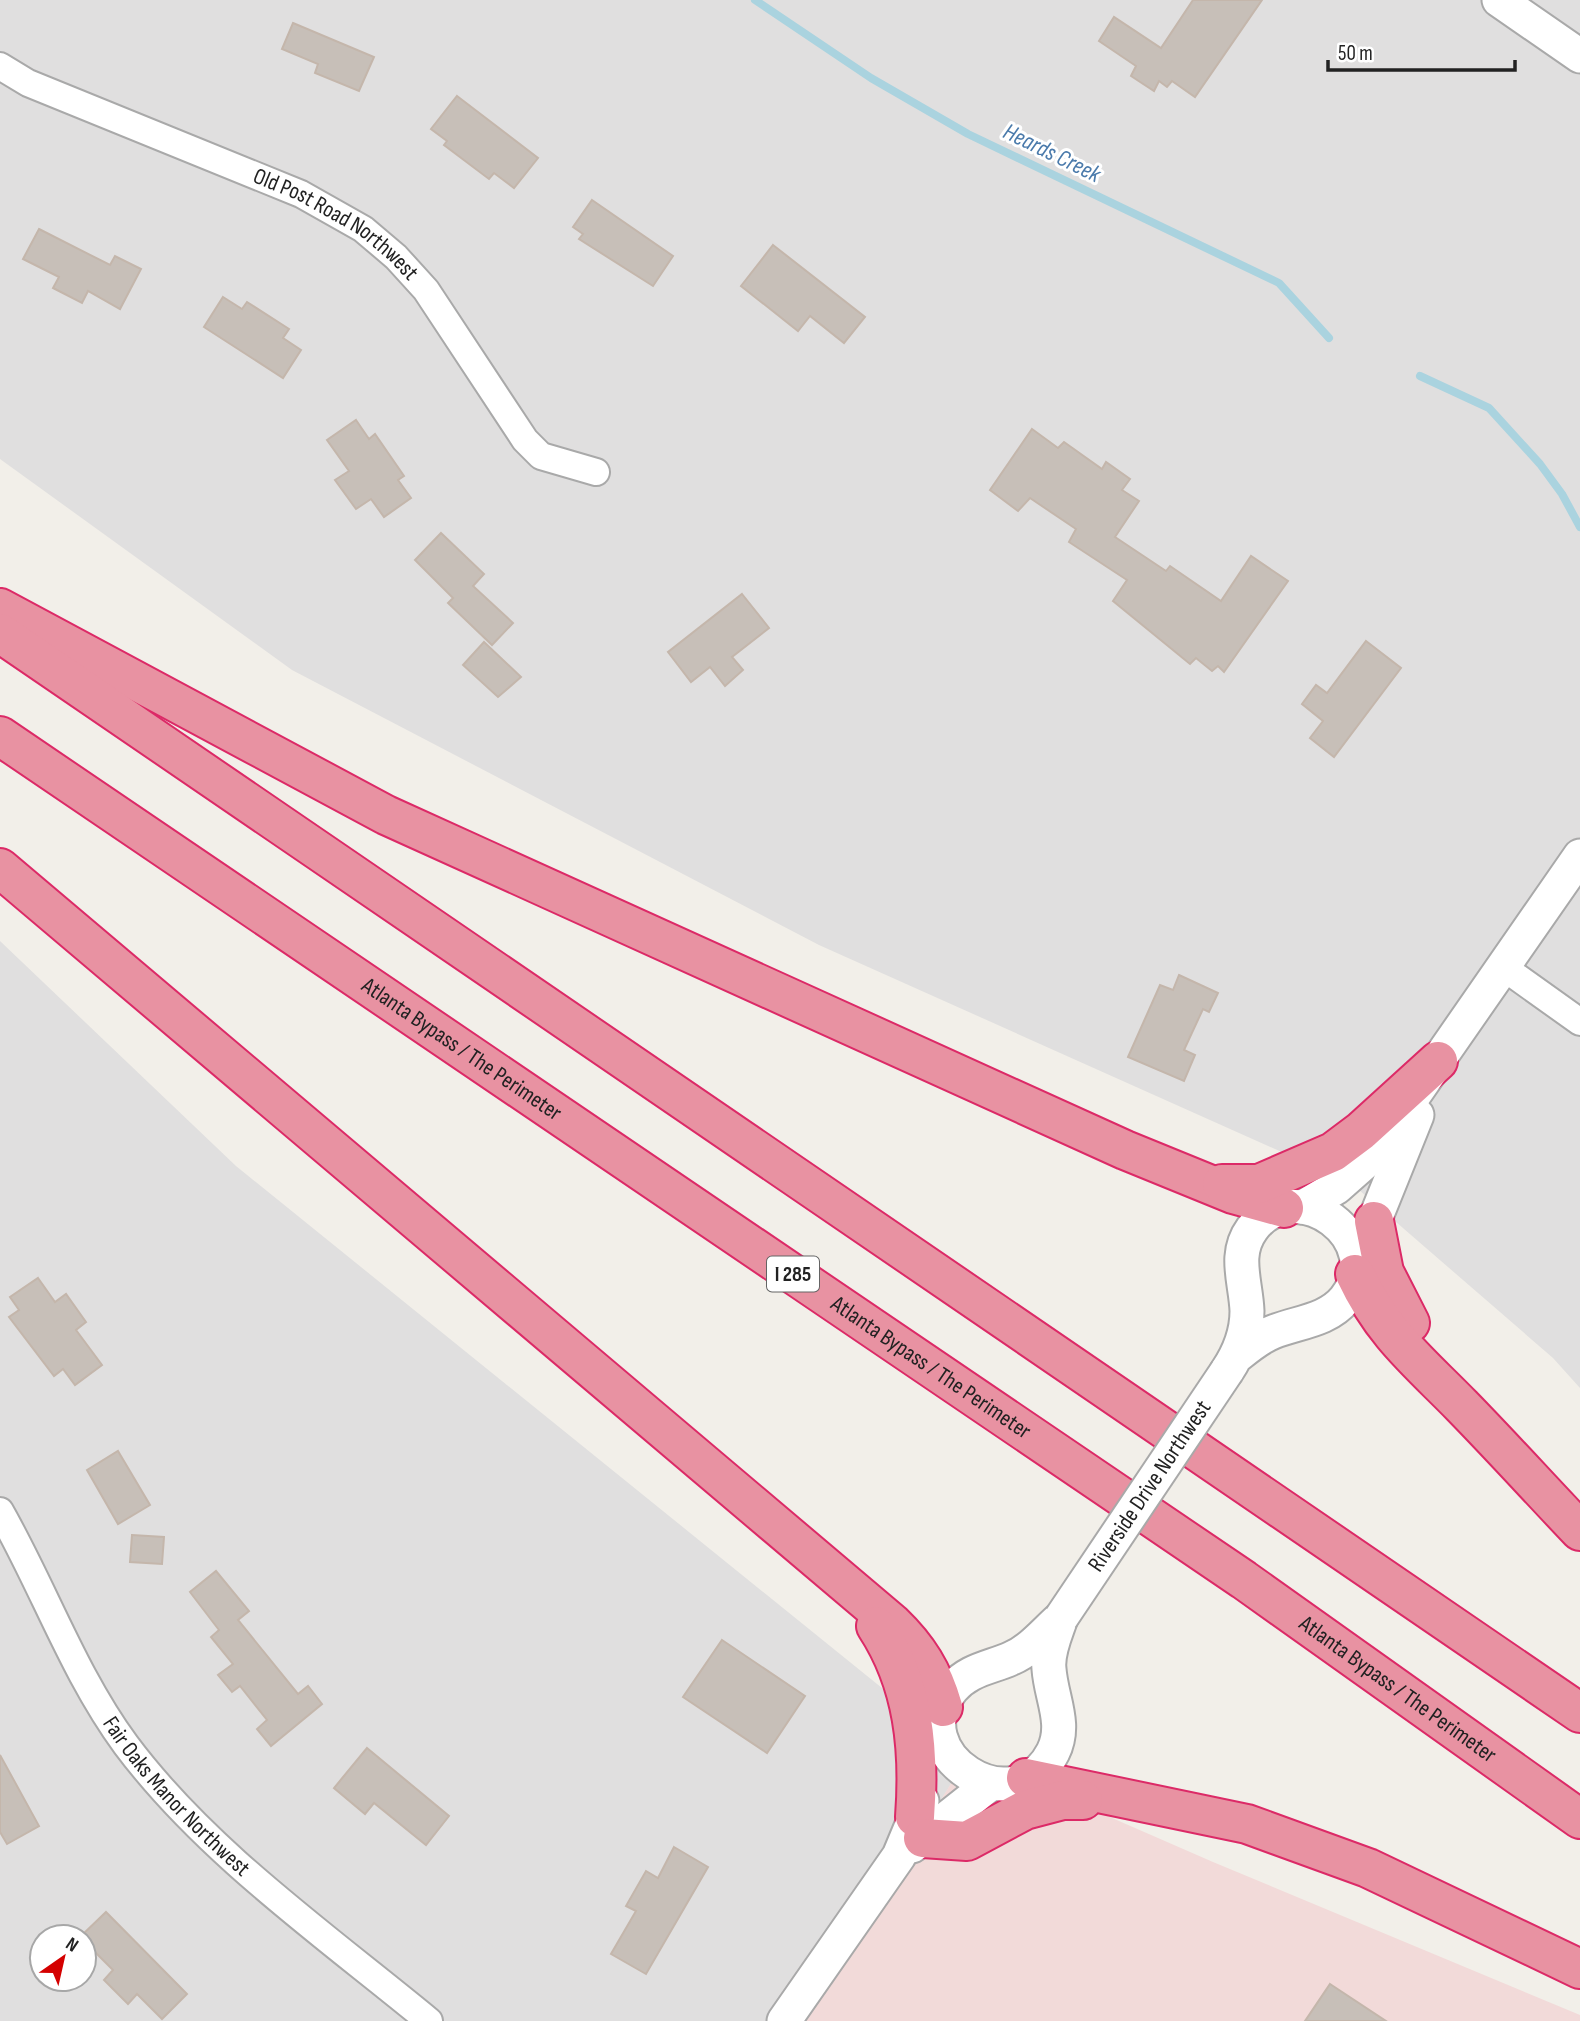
<svg xmlns="http://www.w3.org/2000/svg" width="1580" height="2021" viewBox="0 0 1580 2021" font-family="'Sofia Sans Condensed',sans-serif">
<style>
.residential{fill:#e0dfdf;fill-rule:evenodd}
.commercial{fill:#f2dad9}
.lines{fill:none;stroke-linecap:round;stroke-linejoin:round}
.stream{stroke:#aad3df;stroke-width:8}
.building{fill:#c7bfb8;stroke:#c4b6ab;stroke-width:2}
.minor-casing{stroke:#a9a9a9;stroke-width:30}
.tertiary-casing{stroke:#a9a9a9;stroke-width:37}
.motorway-casing{stroke:#dc2a67;stroke-width:42}
.minor{stroke:#fff;stroke-width:26}
.tertiary{stroke:#fff;stroke-width:33}
.motorway{stroke:#e892a2;stroke-width:38}
.tertiary-bridge-casing{stroke:#a9a9a9;stroke-width:37;stroke-linecap:butt}
.tertiary-bridge{stroke:#fff;stroke-width:33}
.labels{text-anchor:middle;dominant-baseline:central;stroke-width:6;stroke-linejoin:round;paint-order:stroke}
.shield{fill:#fff;stroke:#646464;stroke-width:2}
.shield-label{font-size:21px;font-weight:bold;fill:#222}
.street-label{font-size:23px;fill:#222;stroke:#fff}
.water-label{font-size:24px;font-style:italic;fill:#4a7aab;stroke:#fff}
</style>
<rect width="100%" height="100%" fill="#f2efe9"/>
<g class="residential">
<path d="M 0,0 L 1580,0 L 1580,1388 L 1553,1358 L 1351,1183 L 819,945 L 292,670 L 0,459 Z"/>
<path d="M 0,941 L 236,1166 L 955,1747 L 986,1763 L 959,1771 L 804,2021 L 0,2021 ZM 42,1937 L 84,1937 L 84,1979 L 42,1979 Z"/>
</g>
<path class="commercial" d="M 986,1763 L 1213,1862 L 1580,2015 L 1580,2021 L 804,2021 L 960,1769 Z"/>
<g class="lines">
<g class="stream">
<path d="M 755,0 L 871,78 L 968,134 L 1279,283 L 1329,338"/>
<path d="M 1420,376 L 1489,408 L 1540,464 L 1562,494 L 1580,527"/>
</g>
</g>
<g class="building">
<path d="M 1193,0 L 1262,0 L 1195,97 L 1172,81 L 1167,87 L 1159,81 L 1154,91 L 1131,76 L 1136,66 L 1099,41 L 1114,17 L 1161,48 Z"/>
<path d="M 293,23 L 374,57 L 359,91 L 315,73 L 318,64 L 282,49 Z"/>
<path d="M 457,96 L 538,158 L 514,188 L 494,173 L 489,179 L 444,145 L 447,141 L 431,129 Z"/>
<path d="M 592,200 L 673,256 L 653,286 L 579,239 L 583,234 L 573,227 Z"/>
<path d="M 39,229 L 110,265 L 115,256 L 141,269 L 120,309 L 88,291 L 82,303 L 53,288 L 59,277 L 23,259 Z"/>
<path d="M 773,245 L 865,317 L 844,343 L 810,316 L 798,331 L 741,286 Z"/>
<path d="M 223,297 L 242,309 L 247,302 L 289,329 L 283,338 L 301,350 L 283,378 L 204,327 Z"/>
<path d="M 356,420 L 369,439 L 375,434 L 404,476 L 398,480 L 411,498 L 384,517 L 371,499 L 356,509 L 335,480 L 349,471 L 327,440 Z"/>
<path d="M 1032,429 L 1058,448 L 1064,442 L 1102,469 L 1106,462 L 1130,479 L 1122,490 L 1139,501 L 1115,537 L 1166,571 L 1170,566 L 1221,601 L 1251,556 L 1288,581 L 1224,672 L 1218,666 L 1212,671 L 1196,658 L 1190,664 L 1113,601 L 1127,580 L 1069,542 L 1076,529 L 1030,498 L 1018,511 L 990,490 Z"/>
<path d="M 441,533 L 484,574 L 473,586 L 513,623 L 492,645 L 448,603 L 453,598 L 415,560 Z"/>
<path d="M 742,594 L 769,628 L 732,657 L 743,670 L 725,686 L 710,667 L 691,682 L 668,652 Z"/>
<path d="M 1366,641 L 1401,668 L 1334,757 L 1310,738 L 1323,721 L 1302,704 L 1316,685 L 1327,693 Z"/>
<path d="M 484,642 L 521,677 L 498,697 L 463,665 Z"/>
<path d="M 1179,975 L 1218,993 L 1209,1012 L 1203,1009 L 1184,1050 L 1195,1055 L 1184,1081 L 1128,1057 L 1160,985 L 1173,990 Z"/>
<path d="M 38,1278 L 55,1302 L 66,1294 L 86,1322 L 76,1330 L 102,1365 L 75,1385 L 63,1369 L 54,1376 L 9,1317 L 19,1310 L 10,1297 Z"/>
<path d="M 118,1451 L 150,1505 L 118,1524 L 87,1470 Z"/>
<path d="M 132,1535 L 164,1537 L 162,1564 L 130,1562 Z"/>
<path d="M 216,1571 L 249,1611 L 238,1620 L 298,1694 L 308,1686 L 322,1704 L 271,1746 L 257,1729 L 267,1720 L 240,1686 L 232,1692 L 218,1675 L 233,1664 L 211,1637 L 219,1630 L 190,1592 Z"/>
<path d="M 722,1640 L 805,1696 L 767,1753 L 683,1697 Z"/>
<path d="M 367,1748 L 449,1816 L 426,1845 L 374,1803 L 365,1814 L 334,1788 Z"/>
<path d="M 0,1755 L 39,1826 L 7,1844 L 0,1832 Z"/>
<path d="M 674,1847 L 708,1867 L 646,1974 L 611,1954 L 636,1911 L 626,1906 L 646,1871 L 658,1878 Z"/>
<path d="M 106,1912 L 187,1994 L 162,2019 L 137,1994 L 128,2004 L 104,1980 L 113,1970 L 84,1941 L 84,1937 L 80,1937 Z"/>
<path d="M 1330,1984 L 1386,2021 L 1305,2021 Z"/>
</g>
<g class="lines">
<g class="minor-casing">
<g id="minor">
<path id="s1" d="M 0,66 L 28,83 L 301,194 L 363,229 L 396,257 L 426,290 L 525,440 L 541,456 L 596,472"/>
<path d="M 1503,967 L 1580,1022"/>
<path id="s2" d="M 0,1511 C 44,1588 73,1673 126,1745 C 206,1852 326,1936 429,2021"/>
</g>
</g>
<g class="tertiary-casing">
<g id="tertiary">
<path d="M 1499,0 L 1580,56"/>
<path d="M 1303,1207 L 1337,1187 L 1371,1157 L 1580,856"/>
<path d="M 1365,1244 L 1417,1115"/>
<path d="M 1227,1371 C 1239,1353 1247,1333 1247,1311 C 1246,1282 1233,1255 1252,1229 C 1296,1169 1391,1241 1345,1299 C 1327,1321 1298,1322 1273,1332 C 1260,1337 1249,1346 1238,1355"/>
<path d="M 1061,1618 C 1056,1633 1047,1652 1049,1669 C 1051,1698 1067,1724 1053,1752 C 1014,1828 900,1753 952,1689 C 969,1669 990,1668 1012,1658 C 1031,1650 1046,1631 1061,1618 Z"/>
<path d="M 912,1846 L 990,1784"/>
<path d="M 784,2021 L 899,1856 L 922,1801"/>
</g>
</g>
<g class="motorway-casing">
<g id="motorway">
<path d="M 0,608 L 386,815 L 1125,1150 L 1233,1194 L 1284,1208"/>
<path d="M 0,633 L 1580,1713"/>
<path id="s3" d="M 0,736 L 1244,1580 L 1580,1819"/>
<path d="M 0,868 L 892,1623 C 918,1648 933,1672 943,1707"/>
<path d="M 1222,1184 L 1259,1184 L 1333,1152 L 1361,1131 L 1438,1061"/>
<path d="M 1374,1221 L 1384,1272 L 1410,1323"/>
<path d="M 1355,1274 C 1383,1334 1418,1361 1462,1406 C 1502,1447 1541,1490 1580,1531"/>
<path d="M 876,1626 C 914,1684 920,1750 915,1817"/>
<path d="M 1026,1778 L 1247,1824 L 1368,1868 L 1580,1969"/>
<path d="M 923,1838 L 967,1841 L 1025,1810 L 1063,1800 L 1083,1800"/>
</g>
</g>
<use href="#minor" class="minor"/>
<use href="#tertiary" class="tertiary"/>
<use href="#motorway" class="motorway"/>
<g class="tertiary-bridge-casing">
<g id="tertiary-bridge">
<path id="s4" d="M 1061,1618 L 1227,1371"/>
</g>
</g>
<use href="#tertiary-bridge" class="tertiary-bridge"/>
</g>
<g class="labels">
<rect class="shield" x="767" y="1256.5" width="52" height="35" rx="5"/>
<g class="shield-label">
<text x="793" y="1274">I 285</text>
</g>
<g class="street-label">
<text stroke="none"><textPath href="#s1" startOffset="373">Old Post Road Northwest</textPath></text>
<text stroke="none"><textPath href="#s3" startOffset="558">Atlanta Bypass / The Perimeter</textPath></text>
<text stroke="none"><textPath href="#s3" startOffset="1125">Atlanta Bypass / The Perimeter</textPath></text>
<text stroke="none"><textPath href="#s4" startOffset="159">Riverside Drive Northwest</textPath></text>
<text stroke="none"><textPath href="#s3" startOffset="1692">Atlanta Bypass / The Perimeter</textPath></text>
<text stroke="none"><textPath href="#s2" startOffset="338">Fair Oaks Manor Northwest</textPath></text>
</g>
<g class="water-label">
<text transform="translate(1052 153) rotate(26)">Heards Creek</text>
</g>
</g>
<g transform="translate(63 1958) rotate(34)"><circle r="33" fill="#ffffff" stroke="#a7a7a7" stroke-width="2"/>
<path d="M0-5L12 26L0 18L-12 26Z" fill="#d40000"/>
<text y="-10" font-size="19" font-weight="bold" text-anchor="middle" fill="#222222">N</text>
</g>
<path d="M1328 60v10h187v-10" fill="none" stroke="#222222" stroke-width="3.5"/>
<text x="1338" y="60" font-size="21" fill="#222222" stroke="#ffffff" stroke-width="5" paint-order="stroke">50 m</text>
</svg>
